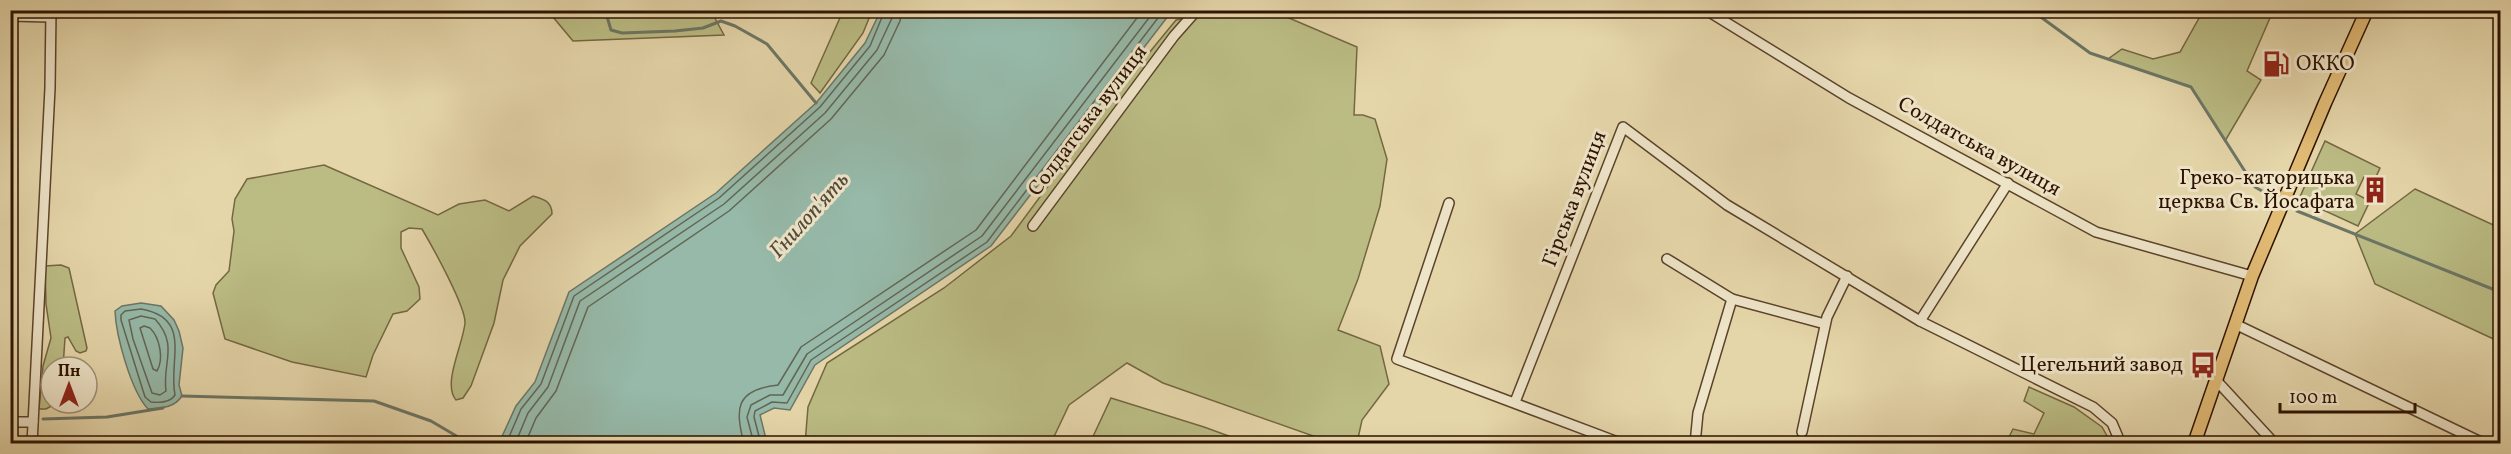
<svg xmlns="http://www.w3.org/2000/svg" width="2511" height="454" viewBox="0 0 2511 454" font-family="Vollkorn,serif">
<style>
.green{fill:#bbbc84;stroke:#746742;stroke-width:1.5}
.water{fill:#96b9a9;stroke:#6c7665;stroke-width:1.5}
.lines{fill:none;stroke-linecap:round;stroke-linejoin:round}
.shore{stroke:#626654;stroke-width:1.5}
.stream{stroke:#6c7665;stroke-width:3}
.minor-casing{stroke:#5b432a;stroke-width:12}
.major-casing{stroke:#2d1200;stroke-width:15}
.minor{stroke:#eee4c8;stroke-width:9}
.major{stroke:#e2bb75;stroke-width:12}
.labels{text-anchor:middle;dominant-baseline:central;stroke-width:6;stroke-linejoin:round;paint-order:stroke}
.poi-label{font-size:21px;fill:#2d1200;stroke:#eee4c8;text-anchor:end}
.street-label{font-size:21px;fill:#2d1200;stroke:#eee4c8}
.water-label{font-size:22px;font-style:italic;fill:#524c3b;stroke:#eee4c8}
</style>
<rect width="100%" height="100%" fill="#e5d6aa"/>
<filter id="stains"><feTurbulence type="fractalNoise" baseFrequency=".00333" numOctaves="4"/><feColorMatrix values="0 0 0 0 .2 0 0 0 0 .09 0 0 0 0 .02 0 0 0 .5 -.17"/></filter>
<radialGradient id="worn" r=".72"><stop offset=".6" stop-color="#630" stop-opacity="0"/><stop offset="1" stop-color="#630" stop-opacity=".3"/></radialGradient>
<g class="green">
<path d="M 560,11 L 711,11 L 724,35 L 573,41 L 553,17 Z"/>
<path d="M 843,11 L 872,11 L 863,33 L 820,93 L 811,83 Z"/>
<path d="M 2203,11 L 2273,11 L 2247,71 L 2261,80 L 2225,141 L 2191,87 L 2108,59 L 2122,49 L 2153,59 L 2180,52 Z"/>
<path d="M 1275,12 L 1357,47 L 1354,115 L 1363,115 L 1375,119 L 1387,159 L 1380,206 L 1358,279 L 1338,330 L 1380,346 L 1389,384 L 1362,420 L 1357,443 L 1333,443 L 1163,383 L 1127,363 L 1069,405 L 1051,443 L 805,444 L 808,407 L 827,363 L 944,288 L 1011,236 L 1122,86 L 1176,20 L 1212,14 Z"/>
<path d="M 2325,141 L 2380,168 L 2374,181 L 2364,177 L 2356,194 L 2370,201 L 2358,226 L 2299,199 Z"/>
<path d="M 324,165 L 438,215 L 459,204 L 485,200 L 509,211 L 533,196 C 543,199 552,201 552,214 L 520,246 L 503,280 L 494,323 L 471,386 L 463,398 L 456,400 C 442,384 463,345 465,323 C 466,307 432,246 422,229 L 409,228 L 401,232 L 401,248 L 419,287 L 420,299 L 407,311 L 393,314 L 373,355 L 366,377 L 292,362 L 225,339 L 213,293 L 216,285 L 229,271 L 234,231 L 232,219 L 235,199 L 247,179 Z"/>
<path d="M 2415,189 L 2500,228 L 2500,342 L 2375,284 L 2355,234 Z"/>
<path d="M 61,265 L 69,268 L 87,348 L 86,351 L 80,353 L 76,351 L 68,337 L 65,338 L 63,367 L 51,367 L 51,403 L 57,403 L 46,409 L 39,409 L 43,366 L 51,338 L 46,304 L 45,266 Z"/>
<path d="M 2029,387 L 2074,407 L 2102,427 L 2111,443 L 2006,443 L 2013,429 L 2034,434 L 2044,413 L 2024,401 Z"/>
<path d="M 1111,398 L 1204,427 L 1248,443 L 1090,443 Z"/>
</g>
<g class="water">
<path d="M 881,10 L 1172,11 L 991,246 L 815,365 L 790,410 L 774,408 L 760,415 L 767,443 L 499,443 L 516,406 L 535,382 L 569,292 L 716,193 L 816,103 L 865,43 Z"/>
<path d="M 141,303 L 161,306 L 174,320 L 179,331 L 183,348 L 179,385 L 182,396 C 174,408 162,408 148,409 C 131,391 116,336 115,311 L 122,306 Z"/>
</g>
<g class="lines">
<g class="shore">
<path d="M 141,309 C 193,318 168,360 175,395 C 170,403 160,403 151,402 L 145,397 L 121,320 L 121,315 L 125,311 Z"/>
<path d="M 141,316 L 155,319 C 179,345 162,363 166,391 L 160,395 L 152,393 L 133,339 L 129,320 Z"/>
<path d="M 144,326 L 150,328 C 160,338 164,359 157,371 L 153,369 L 140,328 Z"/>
<path d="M 506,444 L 521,409 L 541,384 L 574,296 L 719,198 L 820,107 L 870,46 L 885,10"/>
<path d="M 515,444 L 528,413 L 548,387 L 580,301 L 724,204 L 825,113 L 877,50 L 892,18 L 893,10"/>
<path d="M 525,444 L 536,418 L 556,391 L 588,307 L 729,211 L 831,119 L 884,55 L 900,21 L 902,10"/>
<path d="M 744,444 C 735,408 735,390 778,385 L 801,347 L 976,230 L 1143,10"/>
<path d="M 754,444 L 747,417 L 751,405 L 770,395 L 783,395 L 807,354 L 982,236 L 1155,10"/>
<path d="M 761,444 L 754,417 L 755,411 L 772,402 L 787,403 L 811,360 L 987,242 L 1164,10"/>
</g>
<g class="stream">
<path d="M 605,10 L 611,30 L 622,33 L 675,31 L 703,28 L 721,21 L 735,26 L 767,44 L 816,103"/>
<path d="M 2031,10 L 2090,53 L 2191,87 L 2255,187 L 2269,195"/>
<path d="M 2297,211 L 2500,292"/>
<path d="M 182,396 L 374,401 L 431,421 L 470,444"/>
<path d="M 43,419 L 107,417 L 163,408"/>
</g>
<g class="minor-casing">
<g id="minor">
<path d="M 1706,10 L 1849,98 L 2096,232 L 2252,276"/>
<path d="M 10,16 L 50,17"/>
<path d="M 1449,203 L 1397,359 L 1623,444"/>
<path d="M 1033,226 L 1174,36 L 1197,10"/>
<path d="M 1667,259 L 1732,299 L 1825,324"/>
<path d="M 1920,321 L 2008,183"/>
<path d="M 2235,324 L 2485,444"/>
<path d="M 2216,380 L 2275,444"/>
<path d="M 1515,402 L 1623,127 L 1727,205 L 1920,321 L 2093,407 L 2112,423 L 2121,444"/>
<path d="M 10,422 L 33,422"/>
<path d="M 1802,432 L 1827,317 L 1847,276"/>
<path d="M 32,444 L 50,88 L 51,10"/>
<path d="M 1695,444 L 1698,413 L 1732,299"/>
</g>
</g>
<g class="major-casing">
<path id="major" d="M 2194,444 L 2252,276 L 2325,103 L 2367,10"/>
</g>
<use href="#minor" class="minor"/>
<use href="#major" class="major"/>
</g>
<defs>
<g id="fuel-bare" transform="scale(2.07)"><path d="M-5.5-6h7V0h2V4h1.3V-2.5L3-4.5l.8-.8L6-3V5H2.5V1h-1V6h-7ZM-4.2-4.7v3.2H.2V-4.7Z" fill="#8f2418" stroke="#eee4c8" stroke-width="2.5" paint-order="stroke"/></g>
<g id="building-bare" transform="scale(2.07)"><path d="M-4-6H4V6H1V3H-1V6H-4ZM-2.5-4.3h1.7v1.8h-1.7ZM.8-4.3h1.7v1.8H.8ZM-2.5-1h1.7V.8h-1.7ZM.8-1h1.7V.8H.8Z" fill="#8f2418" stroke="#eee4c8" stroke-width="2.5" paint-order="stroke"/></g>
<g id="bus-bare" transform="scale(2.07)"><path d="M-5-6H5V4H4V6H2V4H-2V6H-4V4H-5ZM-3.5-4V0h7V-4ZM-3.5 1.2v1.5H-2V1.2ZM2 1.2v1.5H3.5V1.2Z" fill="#8f2418" stroke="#eee4c8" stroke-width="2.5" paint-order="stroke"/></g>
</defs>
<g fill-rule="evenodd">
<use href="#fuel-bare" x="2276" y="64"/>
<use href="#building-bare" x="2375" y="190"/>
<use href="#bus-bare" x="2203" y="365"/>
</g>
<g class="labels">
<g class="poi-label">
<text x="2296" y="64" text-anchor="start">ОККО</text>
<text x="2355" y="178">Греко-каторицька<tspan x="2355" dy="24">церква Св. Йосафата</tspan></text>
<text x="2183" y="365">Цегельний завод</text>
</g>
<g class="street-label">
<text transform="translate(1088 121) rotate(-53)">Солдатська вулиця</text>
<text transform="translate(1979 147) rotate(29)">Солдатська вулиця</text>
<text transform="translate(1575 199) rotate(-69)">Гірська вулиця</text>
</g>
<g class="water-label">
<text transform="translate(810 216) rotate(-48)">Гнилоп'ять</text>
</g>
</g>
<rect width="2511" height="454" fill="none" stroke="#e5d6aa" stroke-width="36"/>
<rect x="12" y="12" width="2487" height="430" fill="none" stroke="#2d1200" stroke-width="3"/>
<rect x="18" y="18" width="2475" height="418" fill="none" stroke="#2d1200" stroke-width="1.5"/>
<g transform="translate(69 385)"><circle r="28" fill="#eee4c8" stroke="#a19078" stroke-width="1.5"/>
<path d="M0-4.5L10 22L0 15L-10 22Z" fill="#8f2418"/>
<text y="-9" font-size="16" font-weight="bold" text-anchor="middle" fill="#2d1200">Пн</text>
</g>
<path d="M2280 403v9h135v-9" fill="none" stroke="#2d1200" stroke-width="3"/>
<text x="2289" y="403" font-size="18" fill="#2d1200" stroke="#eee4c8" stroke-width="4.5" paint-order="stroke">100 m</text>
<rect width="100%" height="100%" filter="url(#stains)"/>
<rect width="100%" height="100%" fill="url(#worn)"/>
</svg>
